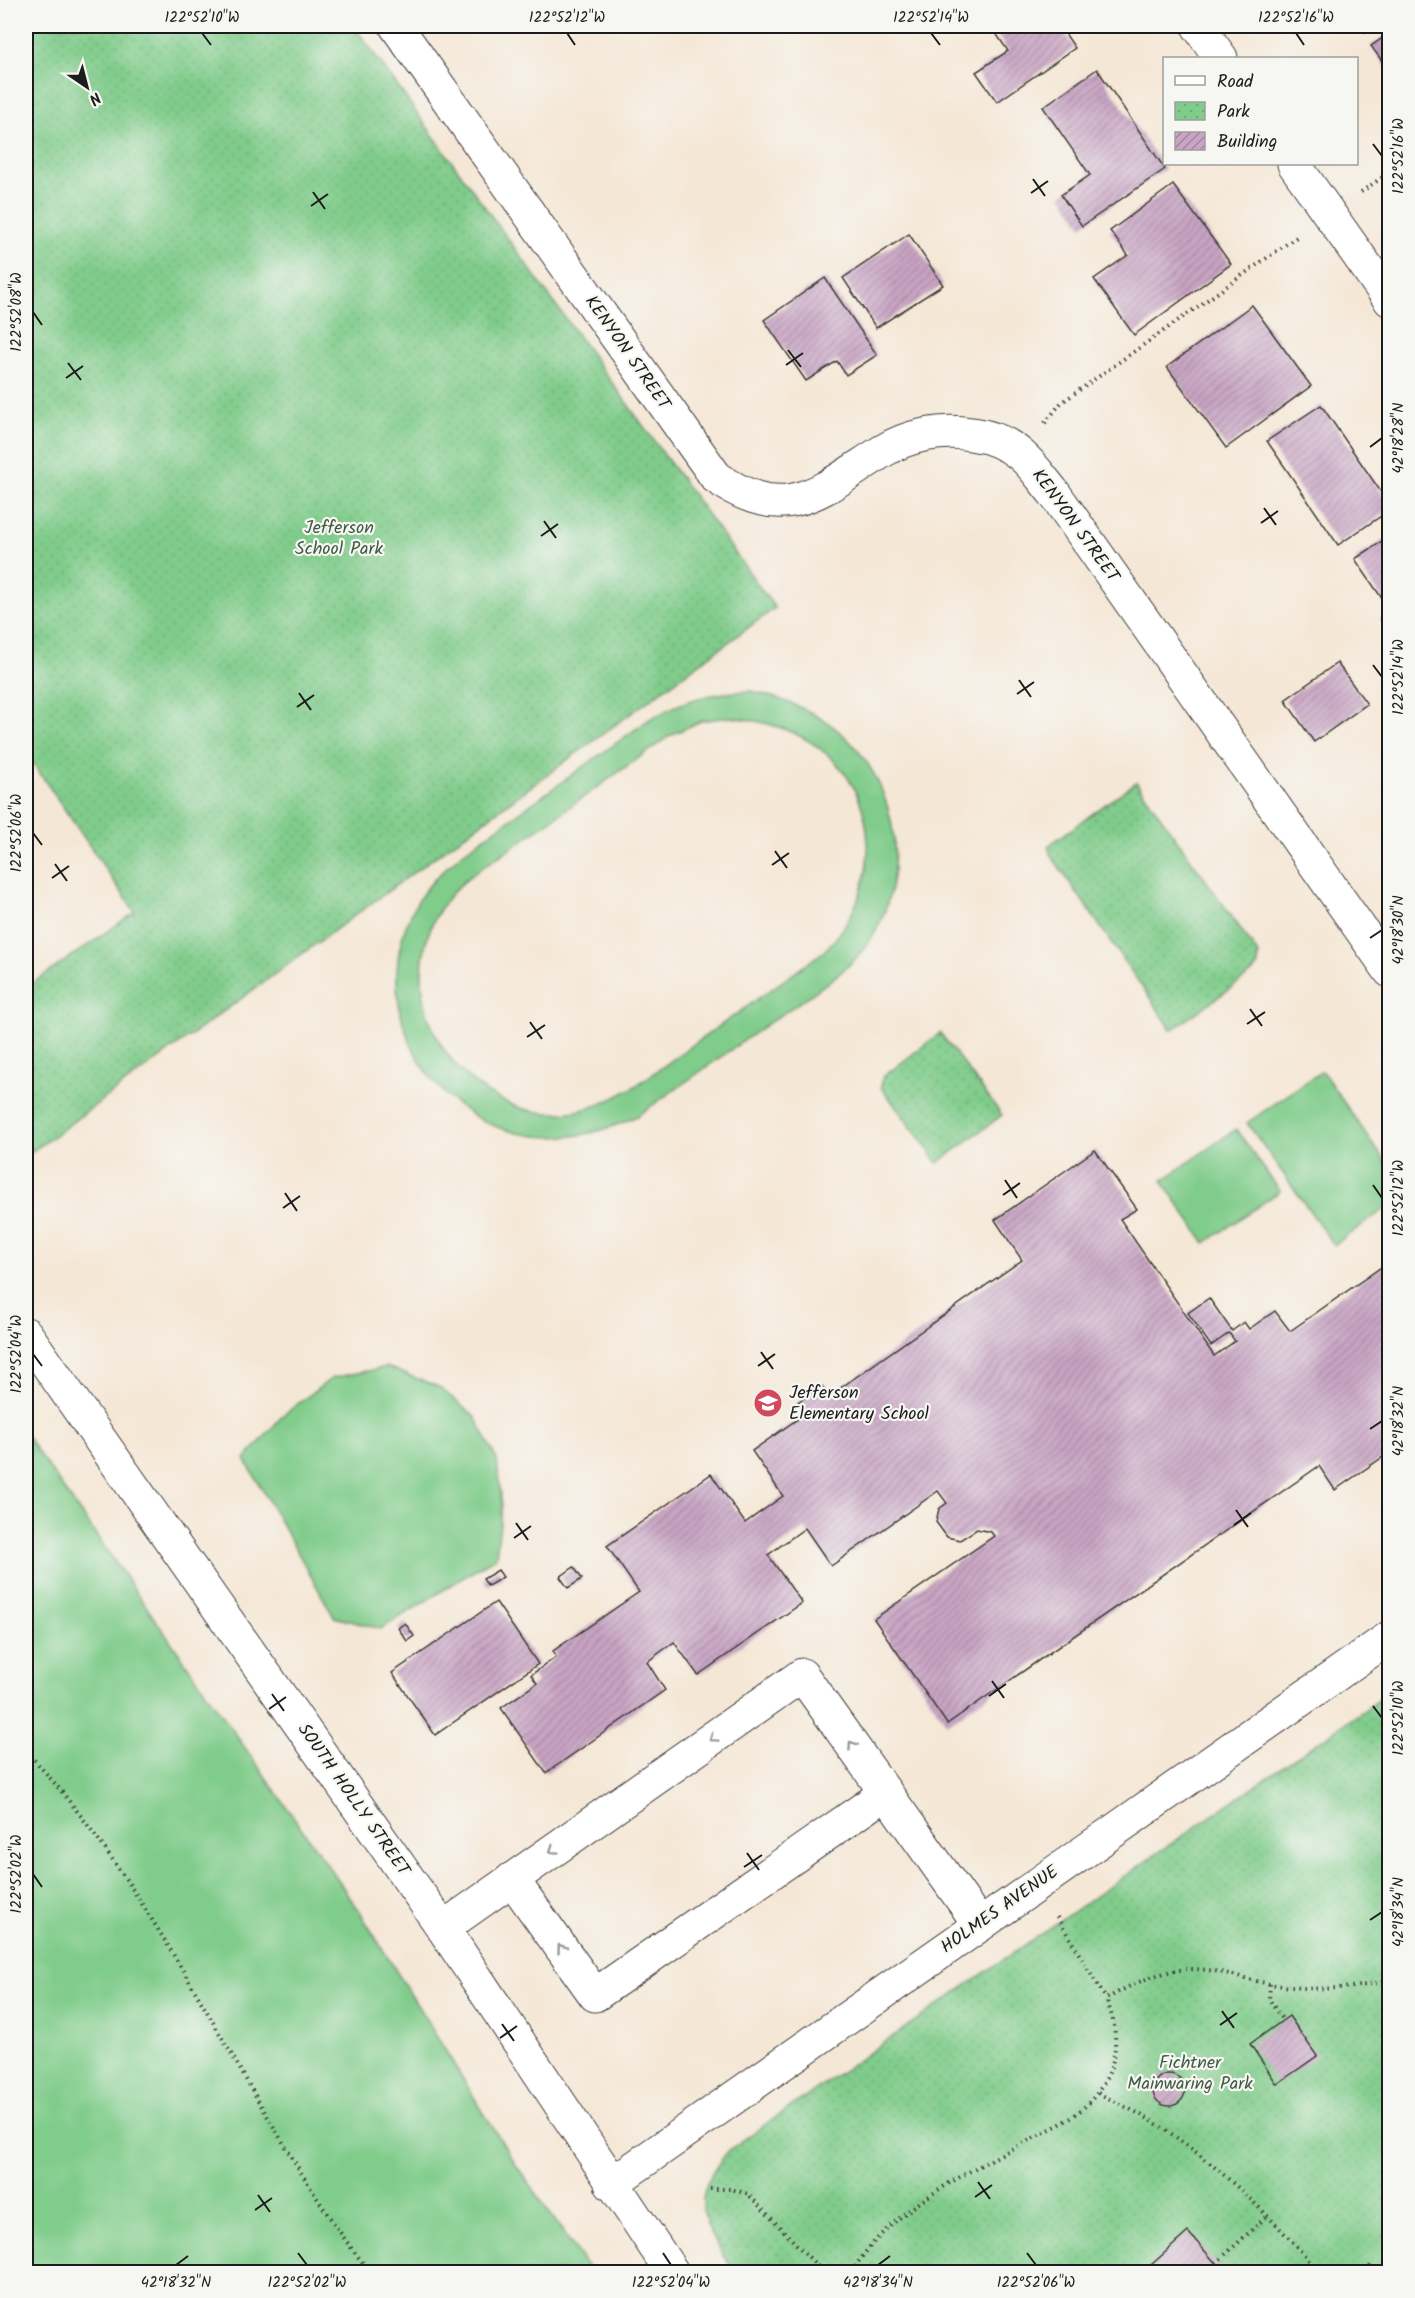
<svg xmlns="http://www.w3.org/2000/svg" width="1415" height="2298" viewBox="0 0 1415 2298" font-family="Kalam,sans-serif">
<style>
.green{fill:#80cc8b;stroke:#4e7454;stroke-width:1.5;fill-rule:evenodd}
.park{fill:url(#park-dots);stroke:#4e7454;stroke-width:1.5}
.building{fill:url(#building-hatch)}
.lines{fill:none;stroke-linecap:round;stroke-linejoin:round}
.minor-casing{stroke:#3d3a38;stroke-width:35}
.path{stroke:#3d3a38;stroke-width:4;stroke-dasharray:1.5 4.5;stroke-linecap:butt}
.minor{stroke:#fff;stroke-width:33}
.oneway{stroke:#999}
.ticks{fill:none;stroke:#1c1c1c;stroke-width:2}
.labels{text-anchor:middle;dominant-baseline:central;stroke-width:4.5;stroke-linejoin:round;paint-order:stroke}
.street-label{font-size:18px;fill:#1c1c1c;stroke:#f6f6f2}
.park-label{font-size:18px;fill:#3f5a43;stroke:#f6f6f2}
.poi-label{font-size:18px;fill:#1c1c1c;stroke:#f6f6f2;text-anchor:start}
.neatline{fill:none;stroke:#1c1c1c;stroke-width:2}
.ticks-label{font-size:15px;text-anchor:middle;fill:#1c1c1c}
</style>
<defs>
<pattern id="park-dots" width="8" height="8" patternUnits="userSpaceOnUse" patternTransform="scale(1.5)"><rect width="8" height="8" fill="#80cc8b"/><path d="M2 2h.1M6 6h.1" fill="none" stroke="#6eaf77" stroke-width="1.8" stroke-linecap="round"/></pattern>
<pattern id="building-hatch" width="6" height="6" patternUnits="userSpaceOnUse" patternTransform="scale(1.5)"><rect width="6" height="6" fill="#c9a4c4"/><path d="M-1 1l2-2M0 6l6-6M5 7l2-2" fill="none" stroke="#a2859e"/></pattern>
</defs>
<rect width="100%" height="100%" fill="#f6f6f2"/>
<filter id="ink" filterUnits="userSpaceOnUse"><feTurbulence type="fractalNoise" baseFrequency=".0167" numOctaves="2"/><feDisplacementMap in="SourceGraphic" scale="12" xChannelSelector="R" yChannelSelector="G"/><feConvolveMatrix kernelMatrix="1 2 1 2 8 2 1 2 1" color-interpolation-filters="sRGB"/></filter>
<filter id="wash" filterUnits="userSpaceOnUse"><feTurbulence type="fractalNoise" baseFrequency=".008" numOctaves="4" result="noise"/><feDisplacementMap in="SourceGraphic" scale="24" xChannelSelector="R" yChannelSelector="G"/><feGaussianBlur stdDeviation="1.35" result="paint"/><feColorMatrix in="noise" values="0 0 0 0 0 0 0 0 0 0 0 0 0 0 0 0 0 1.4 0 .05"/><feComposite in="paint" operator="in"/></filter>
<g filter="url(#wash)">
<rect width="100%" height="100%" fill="#f5e7d6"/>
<g class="green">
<path d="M 751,691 C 810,705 858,732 882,791 C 907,853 895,928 841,972 C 817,992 789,1009 763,1027 C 721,1057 679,1087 637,1116 C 601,1134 563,1142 522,1134 C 421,1115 366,997 415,906 C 426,886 443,870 460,855 L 650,719 C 687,698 709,693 751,691 ZM 729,717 C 766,721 800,730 829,756 C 887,808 876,903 823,952 C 780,983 737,1014 694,1044 C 657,1070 622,1102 577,1111 C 519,1123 461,1085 436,1035 C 416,996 417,942 443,905 C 461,877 497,859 523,840 C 573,805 622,770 671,735 L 701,721 Z"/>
<path d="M 1322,1071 L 1389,1167 L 1389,1206 L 1334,1245 L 1247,1123 Z"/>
<path d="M 1236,1129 L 1280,1191 L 1205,1243 L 1162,1181 Z"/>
<path d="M 387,1367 L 439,1387 L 475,1417 L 497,1460 L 502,1506 L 496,1557 L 381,1629 L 334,1617 L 245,1459 L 283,1415 L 332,1378 Z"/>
<path d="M 26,1435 L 356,1906 L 516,2165 L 591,2272 L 26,2272 Z"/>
</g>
<g class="park">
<path d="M 26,26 L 354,26 L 775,608 L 26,1156 L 26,988 L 135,912 L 26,753 Z"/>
<path d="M 1136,782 L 1259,955 L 1258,965 L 1252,973 L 1172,1030 L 1050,854 L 1048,846 Z"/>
<path d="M 940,1033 L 1002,1115 L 938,1163 L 881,1087 L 883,1077 Z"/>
<path d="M 1389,1693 L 1389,2272 L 735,2272 C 701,2222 686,2200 730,2149 Z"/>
</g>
<g id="blocks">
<g class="building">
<path d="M 991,26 L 1060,26 L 1075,48 L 997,102 L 976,72 L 1008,51 Z"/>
<path d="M 1360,26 L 1375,26 L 1365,32 Z"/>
<path d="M 1390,33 L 1390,72 L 1371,46 Z"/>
<path d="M 1097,69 L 1165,169 L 1082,226 L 1061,195 L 1090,175 L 1043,107 Z"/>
<path d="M 1173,185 L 1231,264 L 1134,335 L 1094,279 L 1128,255 L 1110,231 Z"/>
<path d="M 909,234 L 943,285 L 876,328 L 843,278 Z"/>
<path d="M 825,278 L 877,355 L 846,375 L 837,361 L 806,381 L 764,320 Z"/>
<path d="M 1252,305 L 1311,386 L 1226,448 L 1167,367 Z"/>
<path d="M 1321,405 L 1390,505 L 1390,510 L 1338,545 L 1267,441 Z"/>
<path d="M 1390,536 L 1390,610 L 1355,559 Z"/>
<path d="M 1390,613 L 1390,634 L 1380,619 Z"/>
<path d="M 1337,663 L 1367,704 L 1314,742 L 1285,700 Z"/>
<path d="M 1095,1150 L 1137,1209 L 1120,1219 L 1214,1356 L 1235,1341 L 1229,1333 L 1211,1346 L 1188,1313 L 1209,1298 L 1232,1331 L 1244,1322 L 1249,1329 L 1275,1311 L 1290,1331 L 1390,1261 L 1390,1452 L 1335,1490 L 1319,1466 L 947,1724 L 874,1619 L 994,1536 L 991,1532 L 977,1529 L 960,1540 L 947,1537 L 936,1522 L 939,1509 L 947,1503 L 938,1491 L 831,1566 L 805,1528 L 768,1555 L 802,1603 L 698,1675 L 674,1642 L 647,1662 L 665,1690 L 546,1773 L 501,1708 L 537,1683 L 531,1675 L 556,1657 L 553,1651 L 639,1592 L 607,1546 L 711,1474 L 745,1523 L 783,1496 L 752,1451 L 806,1413 L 798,1402 L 822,1386 L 829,1396 L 1022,1260 L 995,1220 Z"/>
<path d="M 574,1567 L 582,1579 L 568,1588 L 560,1577 Z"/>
<path d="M 498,1570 L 503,1577 L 488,1586 L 483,1579 Z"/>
<path d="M 496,1602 L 538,1664 L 435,1735 L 392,1673 Z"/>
<path d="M 405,1623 L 414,1636 L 407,1641 L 398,1628 Z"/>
<path d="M 1289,2016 L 1317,2056 L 1277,2084 L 1250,2044 Z"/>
<circle cx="1169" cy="2090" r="16"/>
<path d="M 1188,2232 L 1220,2268 L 1215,2272 L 1158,2272 L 1151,2265 Z"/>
</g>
</g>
</g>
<g filter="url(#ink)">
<use href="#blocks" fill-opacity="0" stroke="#3d3a38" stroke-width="1.5"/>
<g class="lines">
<g class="minor-casing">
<g id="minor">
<path d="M 396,26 L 716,477 C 788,528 822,489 883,451 C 909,435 942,429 971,434 C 988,436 1007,443 1021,455 C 1033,465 1043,480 1054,493 L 1390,971"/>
<path d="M 1198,26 L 1221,58"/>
<path d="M 1294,164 L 1390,300"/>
<path d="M 26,1334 L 443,1928 L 672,2272"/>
<path d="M 512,1879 L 595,1995 L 886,1793"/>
<path d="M 443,1928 L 802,1675 L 980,1925"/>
<path d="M 611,2184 L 1390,1637"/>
</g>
</g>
<g class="path">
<path d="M 1361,192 L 1390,172"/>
<path d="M 1045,423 L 1061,403 L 1298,236"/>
<path d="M 26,1751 C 126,1857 200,2003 275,2129 C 304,2178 334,2228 370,2272"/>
<path d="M 1057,1917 L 1106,1999"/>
<path d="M 1270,1984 L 1269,1999 L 1283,2021"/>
<path d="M 1098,2093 C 1117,2103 1137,2112 1155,2123 C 1216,2162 1273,2218 1319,2272"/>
<path d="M 710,2189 L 731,2189 L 748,2194 L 823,2272"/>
<path d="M 1216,2263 L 1267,2216"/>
<path d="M 852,2272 C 894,2199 999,2158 1071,2118 C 1113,2087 1126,2047 1106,1999 C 1127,1987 1150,1975 1174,1971 C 1207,1964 1239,1978 1270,1984 C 1310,1991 1351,1990 1390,1980"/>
<path d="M 1367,2272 L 1373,2262"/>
</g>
<use href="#minor" class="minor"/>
</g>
<defs><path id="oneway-chevron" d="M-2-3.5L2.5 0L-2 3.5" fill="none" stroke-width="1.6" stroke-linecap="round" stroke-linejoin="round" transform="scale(1.5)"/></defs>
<g class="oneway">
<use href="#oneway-chevron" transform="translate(713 1738) rotate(145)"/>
<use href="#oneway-chevron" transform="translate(852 1745) rotate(-125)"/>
<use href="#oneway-chevron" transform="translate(553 1850) rotate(145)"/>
<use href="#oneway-chevron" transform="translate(561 1948) rotate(-126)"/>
</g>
</g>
<path class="ticks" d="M 202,33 L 211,45M 567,33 L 575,45M 931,33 L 940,45M 1296,33 L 1304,45M 1373,144 L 1382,156M 1033,179 L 1045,196M 313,192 L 325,209M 1031,193 L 1048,181M 311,206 L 328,194M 33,312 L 42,325M 788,350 L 801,367M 68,363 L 81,380M 786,365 L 803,353M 66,378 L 83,366M 1370,447 L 1382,438M 1264,508 L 1276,525M 544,521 L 556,538M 1261,523 L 1278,511M 541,536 L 558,524M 1373,665 L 1382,677M 1019,680 L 1031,697M 299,693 L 311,710M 1017,694 L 1034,682M 297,707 L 314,695M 33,833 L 42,845M 775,851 L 787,868M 55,864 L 67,881M 772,865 L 789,853M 52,878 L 69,866M 1370,938 L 1382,930M 1250,1009 L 1262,1026M 530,1022 L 542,1039M 1247,1024 L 1265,1012M 527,1037 L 545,1025M 1005,1180 L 1017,1198M 1373,1185 L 1382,1198M 285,1193 L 297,1211M 1003,1195 L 1020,1183M 283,1208 L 300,1196M 761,1352 L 773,1369M 33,1354 L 42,1366M 758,1366 L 775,1354M 1370,1429 L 1382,1421M 1236,1510 L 1248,1527M 516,1523 L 528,1540M 1234,1525 L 1251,1513M 514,1538 L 531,1526M 992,1681 L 1004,1698M 272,1694 L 284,1711M 989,1696 L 1006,1684M 1373,1706 L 1382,1718M 269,1709 L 286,1697M 747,1853 L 759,1870M 744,1867 L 762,1855M 33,1874 L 42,1887M 1370,1920 L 1382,1912M 1222,2011 L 1234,2028M 502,2024 L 514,2041M 1220,2025 L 1237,2013M 500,2038 L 517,2026M 978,2182 L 990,2199M 258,2195 L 270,2212M 975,2197 L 992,2185M 255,2210 L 272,2198M 298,2253 L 307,2265M 663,2253 L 671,2265M 1027,2253 L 1036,2265M 176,2265 L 188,2256M 878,2265 L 890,2256"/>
<defs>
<g id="school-disc" transform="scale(1.5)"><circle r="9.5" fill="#d1495b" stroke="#f6f6f2"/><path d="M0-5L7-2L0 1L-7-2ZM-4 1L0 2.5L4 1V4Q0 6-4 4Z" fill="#fff"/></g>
</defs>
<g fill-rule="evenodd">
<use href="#school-disc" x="768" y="1403"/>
</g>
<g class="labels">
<g class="street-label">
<text transform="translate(627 353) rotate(55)">KENYON STREET</text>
<text transform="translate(1075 526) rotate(54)">KENYON STREET</text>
<text transform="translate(353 1800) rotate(55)">SOUTH HOLLY STREET</text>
<text transform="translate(1000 1910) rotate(-35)">HOLMES AVENUE</text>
</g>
<g class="park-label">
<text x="339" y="528">Jefferson<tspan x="339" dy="21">School Park</tspan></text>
<text x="1190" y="2063">Fichtner<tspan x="1190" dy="21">Mainwaring Park</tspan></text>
</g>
<g class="poi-label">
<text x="789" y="1393">Jefferson<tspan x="789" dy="21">Elementary School</tspan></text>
</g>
</g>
<rect width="1415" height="2298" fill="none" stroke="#f6f6f2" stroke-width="66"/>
<rect x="1163" y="57" width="195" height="108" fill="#f6f6f2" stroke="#9f9f9c" stroke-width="1.5"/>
<rect x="1175" y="76" width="30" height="9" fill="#ffffff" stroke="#9f9f9c" stroke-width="1.5"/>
<text x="1217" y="87" font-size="18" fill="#1c1c1c">Road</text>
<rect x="1175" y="102" width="30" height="18" fill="url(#park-dots)" stroke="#9f9f9c" stroke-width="1.5"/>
<text x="1217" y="117" font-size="18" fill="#1c1c1c">Park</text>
<rect x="1175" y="132" width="30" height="18" fill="url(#building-hatch)" stroke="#9f9f9c" stroke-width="1.5"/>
<text x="1217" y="147" font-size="18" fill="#1c1c1c">Building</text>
<g transform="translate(87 87) rotate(145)" stroke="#f6f6f2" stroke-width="4.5" paint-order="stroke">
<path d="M0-4.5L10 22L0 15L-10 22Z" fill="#1c1c1c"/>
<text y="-9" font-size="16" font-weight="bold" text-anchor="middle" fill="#1c1c1c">N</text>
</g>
<rect x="33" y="33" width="1349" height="2232" class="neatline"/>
<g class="ticks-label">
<text x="202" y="22">122°52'10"W</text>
<text x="567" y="22">122°52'12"W</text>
<text x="931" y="22">122°52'14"W</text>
<text x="1296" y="22">122°52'16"W</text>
<text transform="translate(1398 156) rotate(-90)" y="5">122°52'16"W</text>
<text transform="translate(16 312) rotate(-90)" y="5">122°52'08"W</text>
<text transform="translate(1398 438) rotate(-90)" y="5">42°18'28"N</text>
<text transform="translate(1398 677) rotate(-90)" y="5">122°52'14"W</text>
<text transform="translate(16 833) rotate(-90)" y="5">122°52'06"W</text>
<text transform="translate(1398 930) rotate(-90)" y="5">42°18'30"N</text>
<text transform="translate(1398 1198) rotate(-90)" y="5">122°52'12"W</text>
<text transform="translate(16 1354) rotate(-90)" y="5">122°52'04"W</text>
<text transform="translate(1398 1421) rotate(-90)" y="5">42°18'32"N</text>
<text transform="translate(1398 1718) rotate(-90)" y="5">122°52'10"W</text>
<text transform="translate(16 1874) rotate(-90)" y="5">122°52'02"W</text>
<text transform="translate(1398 1912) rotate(-90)" y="5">42°18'34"N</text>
<text x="176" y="2287">42°18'32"N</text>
<text x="307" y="2287">122°52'02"W</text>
<text x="671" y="2287">122°52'04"W</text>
<text x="878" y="2287">42°18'34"N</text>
<text x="1036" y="2287">122°52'06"W</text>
</g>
</svg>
